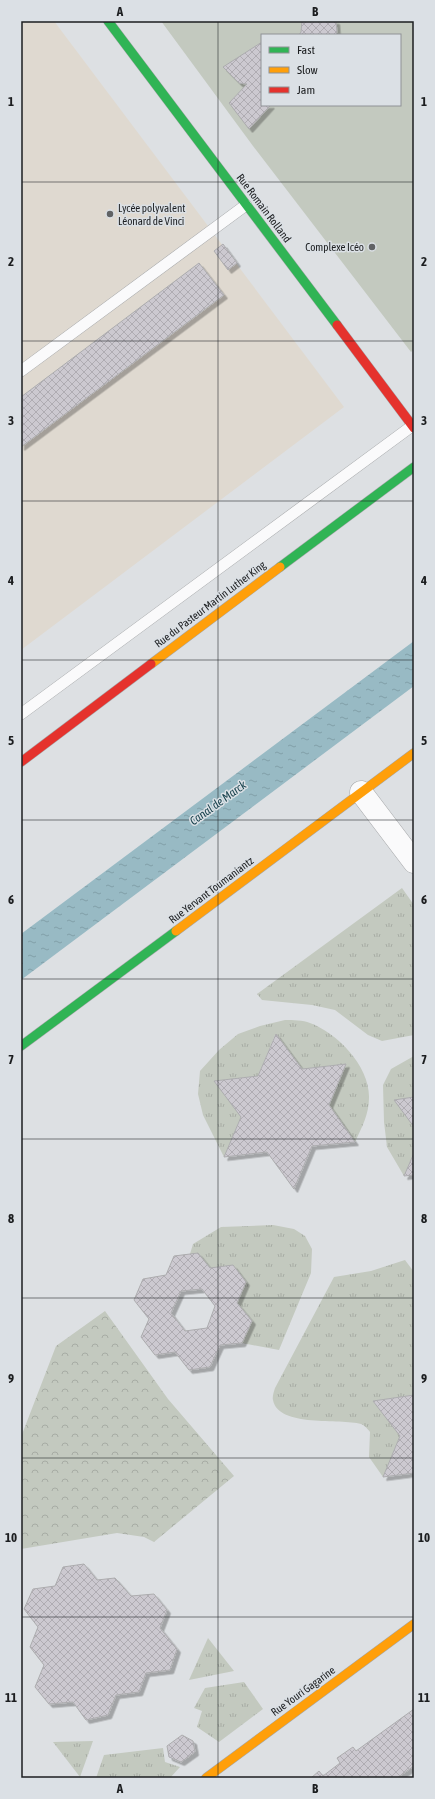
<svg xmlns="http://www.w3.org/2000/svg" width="435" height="1799" viewBox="0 0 435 1799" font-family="'Asap Condensed',sans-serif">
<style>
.education{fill:#dfd9d0}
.grass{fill:url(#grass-tufts)}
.park{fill:url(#park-crowns)}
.pitch{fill:#c3c9bf;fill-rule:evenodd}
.water{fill:url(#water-ripples)}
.building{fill:url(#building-cross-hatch);stroke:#acacae;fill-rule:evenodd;filter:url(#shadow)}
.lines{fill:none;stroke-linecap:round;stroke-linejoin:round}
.lane-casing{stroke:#a5a7a9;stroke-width:12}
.street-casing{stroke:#a5a7a9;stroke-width:23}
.fast-casing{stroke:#a5a7a9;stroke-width:10}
.slow-casing{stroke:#a5a7a9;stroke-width:10}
.jam-casing{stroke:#a5a7a9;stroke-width:10}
.lane{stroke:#fafafb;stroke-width:11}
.street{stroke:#fafafb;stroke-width:22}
.fast{stroke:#30b455;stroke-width:9}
.slow{stroke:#ff9f0a;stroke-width:9}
.jam{stroke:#e5322d;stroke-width:9}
.grid{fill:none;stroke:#1c1e20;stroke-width:1;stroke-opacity:0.55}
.poi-dot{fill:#606264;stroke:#dbe0e5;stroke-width:1.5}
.labels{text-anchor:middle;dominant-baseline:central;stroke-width:3;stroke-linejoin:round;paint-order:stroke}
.poi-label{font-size:11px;fill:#1c1e20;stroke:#dbe0e5;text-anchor:start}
.street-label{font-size:11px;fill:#1c1e20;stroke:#dbe0e5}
.water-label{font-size:12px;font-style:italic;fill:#19434e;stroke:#dbe0e5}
.neatline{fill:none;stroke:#1c1e20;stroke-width:1.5}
.grid-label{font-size:13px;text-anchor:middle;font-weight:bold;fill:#1c1e20}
</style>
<defs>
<pattern id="grass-tufts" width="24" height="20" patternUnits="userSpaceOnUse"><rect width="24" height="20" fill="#c3c9bf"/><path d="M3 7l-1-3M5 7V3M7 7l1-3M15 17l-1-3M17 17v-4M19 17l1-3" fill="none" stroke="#a7aca4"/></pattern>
<pattern id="park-crowns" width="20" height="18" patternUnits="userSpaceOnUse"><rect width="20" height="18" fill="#c3c9bf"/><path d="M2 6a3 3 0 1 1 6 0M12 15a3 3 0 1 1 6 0" fill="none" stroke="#a7aca4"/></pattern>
<pattern id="water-ripples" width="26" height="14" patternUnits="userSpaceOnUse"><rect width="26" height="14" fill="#98bac4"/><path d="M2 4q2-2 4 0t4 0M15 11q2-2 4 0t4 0" fill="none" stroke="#829fa8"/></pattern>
<pattern id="building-cross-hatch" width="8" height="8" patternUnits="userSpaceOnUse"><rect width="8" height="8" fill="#ccc9d0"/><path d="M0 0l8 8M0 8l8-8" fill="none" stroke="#afacb2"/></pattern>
<filter id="shadow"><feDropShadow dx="3.5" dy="3.5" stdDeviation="0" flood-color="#0004"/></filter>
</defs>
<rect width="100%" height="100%" fill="#dde0e3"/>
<path class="education" d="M 21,21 L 54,21 L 344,407 L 21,650 Z"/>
<g class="grass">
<path d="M 402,888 L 414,905 L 414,1035 L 382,1041 L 368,1035 L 335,1010 L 312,1005 L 262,1000 L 257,994 Z"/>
<path d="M 285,1020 C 293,1020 303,1020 310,1023 C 337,1033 370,1066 369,1098 C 369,1114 362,1127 355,1142 L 329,1105 L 345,1064 L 302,1069 L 275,1035 L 258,1076 L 214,1081 L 241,1117 L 224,1157 L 203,1115 L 198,1094 L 200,1071 L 219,1050 L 238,1034 L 260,1026 Z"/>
<path d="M 414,1056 L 414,1097 L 395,1100 L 414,1127 L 414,1153 L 404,1176 L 387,1147 L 384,1122 L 383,1085 L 391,1069 Z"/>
<path d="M 273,1225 L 294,1229 L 305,1236 L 312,1249 L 311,1273 L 279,1350 L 242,1343 L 252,1321 L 237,1303 L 246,1282 L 210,1268 L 190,1254 L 193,1244 L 221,1227 Z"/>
<path d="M 405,1260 L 414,1272 L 414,1395 L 373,1401 L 400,1436 L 383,1477 L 369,1457 L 370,1432 C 368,1429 364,1425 361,1424 C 341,1418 278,1428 273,1400 C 272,1397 274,1391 275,1388 L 334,1277 L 371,1271 Z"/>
<path d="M 208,1638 L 234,1671 L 189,1680 Z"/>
<path d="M 244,1682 L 263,1709 L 219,1742 L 197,1727 L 202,1711 L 194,1708 L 205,1688 Z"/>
<path d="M 93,1741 L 80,1777 L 53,1742 Z"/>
<path d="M 163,1748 L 165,1762 L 180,1767 L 170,1778 L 96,1778 L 104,1755 Z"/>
</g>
<path class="park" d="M 105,1311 L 168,1399 L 234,1476 L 154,1542 L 144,1537 L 117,1533 L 21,1549 L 21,1437 L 56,1346 Z"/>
<path class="pitch" d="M 161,21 L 414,21 L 414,349 L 411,352 L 253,146 ZM 262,35 L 400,35 L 400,105 L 262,105 Z"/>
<path class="water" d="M 414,641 L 414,686 L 21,980 L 21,934 Z"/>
<g class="building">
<path d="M 302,21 L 336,21 L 337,32 L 336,35 L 299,35 L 301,32 Z"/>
<path d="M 262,42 L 262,105 L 271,105 L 249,129 L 229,103 L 247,84 L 239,83 L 223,67 Z"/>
<path d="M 223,244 L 237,263 L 228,270 L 214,251 Z"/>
<path d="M 199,263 L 224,295 L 21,447 L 21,397 Z"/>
<path d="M 276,1034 L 302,1069 L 346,1064 L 329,1105 L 355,1142 L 312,1146 L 294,1189 L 267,1152 L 224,1157 L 241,1117 L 214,1081 L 258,1076 Z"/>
<path d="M 414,1097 L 414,1127 L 394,1100 Z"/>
<path d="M 414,1153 L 414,1175 L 404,1176 Z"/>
<path d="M 198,1253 L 210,1268 L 233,1265 L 246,1282 L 237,1303 L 252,1321 L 242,1343 L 220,1345 L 210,1367 L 189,1370 L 175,1352 L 155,1355 L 141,1337 L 149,1319 L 134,1300 L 143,1279 L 166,1275 L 174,1256 ZM 202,1289 L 215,1306 L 207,1328 L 185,1331 L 171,1313 L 181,1291 Z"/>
<path d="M 414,1395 L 414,1473 L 383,1477 L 400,1436 L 373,1401 Z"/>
<path d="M 84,1564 L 97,1580 L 115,1578 L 131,1596 L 154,1594 L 167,1610 L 160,1628 L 177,1649 L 170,1670 L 146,1673 L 139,1692 L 116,1695 L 108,1715 L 86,1720 L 73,1702 L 49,1704 L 35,1687 L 44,1665 L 30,1647 L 38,1627 L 24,1609 L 33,1589 L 55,1586 L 63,1567 Z"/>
<path d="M 414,1709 L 414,1766 L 397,1778 L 311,1778 L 319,1771 L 323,1776 L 340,1763 L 337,1758 L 353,1747 L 356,1751 Z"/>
<path d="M 182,1735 L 193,1741 L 195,1752 L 181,1762 L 169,1757 L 167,1746 Z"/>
</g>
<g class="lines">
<g class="lane-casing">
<g id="lane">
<path d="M 21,371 L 246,205"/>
<path d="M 21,714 L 412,426"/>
</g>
</g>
<g class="street-casing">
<path id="street" d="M 361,792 L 414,862"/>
</g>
<g class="fast-casing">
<g id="fast">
<path d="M 108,21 L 337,325"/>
<path d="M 280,567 L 414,467"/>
<path d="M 21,1046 L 176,931"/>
</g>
</g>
<g class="slow-casing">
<g id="slow">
<path d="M 151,664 L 280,567"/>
<path d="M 176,931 L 414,753"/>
<path d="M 206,1778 L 414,1624"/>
</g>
</g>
<g class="jam-casing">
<g id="jam">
<path d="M 337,325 L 414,428"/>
<path d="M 21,762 L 151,664"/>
</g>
</g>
<use href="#lane" class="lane"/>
<use href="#street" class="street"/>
<use href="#fast" class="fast"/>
<use href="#slow" class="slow"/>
<use href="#jam" class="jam"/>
</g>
<path class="grid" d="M 218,21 L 218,1778M 21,182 L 414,182M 21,341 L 414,341M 21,501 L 414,501M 21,660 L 414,660M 21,820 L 414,820M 21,979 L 414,979M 21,1139 L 414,1139M 21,1298 L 414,1298M 21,1458 L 414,1458M 21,1617 L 414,1617"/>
<g class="poi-dot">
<circle cx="110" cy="214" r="4"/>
<circle cx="372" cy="247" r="4"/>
</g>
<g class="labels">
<g class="poi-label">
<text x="118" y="208">Lycée polyvalent<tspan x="118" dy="13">Léonard de Vinci</tspan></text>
<text x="364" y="247" text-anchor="end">Complexe Icéo</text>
</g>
<g class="street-label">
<text transform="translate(264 208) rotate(53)">Rue Romain Rolland</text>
<text transform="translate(210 604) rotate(-37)">Rue du Pasteur Martin Luther King</text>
<text transform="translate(211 890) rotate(-37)">Rue Yervant Toumaniantz</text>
<text transform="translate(303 1691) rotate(-36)">Rue Youri Gagarine</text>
</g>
<g class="water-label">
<text transform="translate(218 803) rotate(-36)">Canal de Marck</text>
</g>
</g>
<rect width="435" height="1799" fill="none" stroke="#dbe0e5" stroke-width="44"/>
<rect x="261" y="34" width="140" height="72" fill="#dbe0e5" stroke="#8f9296"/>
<rect x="269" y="47" width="20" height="6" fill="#30b455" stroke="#8f9296"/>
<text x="297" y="54" font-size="12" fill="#1c1e20">Fast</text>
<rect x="269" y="67" width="20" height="6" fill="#ff9f0a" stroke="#8f9296"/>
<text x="297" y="74" font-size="12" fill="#1c1e20">Slow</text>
<rect x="269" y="87" width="20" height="6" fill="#e5322d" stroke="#8f9296"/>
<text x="297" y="94" font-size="12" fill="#1c1e20">Jam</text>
<rect x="22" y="22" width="391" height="1755" class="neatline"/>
<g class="grid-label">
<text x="120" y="16">A</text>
<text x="315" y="16">B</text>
<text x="11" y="106">1</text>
<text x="424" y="106">1</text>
<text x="11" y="266">2</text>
<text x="424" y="266">2</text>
<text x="11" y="425">3</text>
<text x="424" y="425">3</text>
<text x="11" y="585">4</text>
<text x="424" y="585">4</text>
<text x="11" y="745">5</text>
<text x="424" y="745">5</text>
<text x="11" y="904">6</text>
<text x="424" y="904">6</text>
<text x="11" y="1064">7</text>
<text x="424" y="1064">7</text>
<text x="11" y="1223">8</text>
<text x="424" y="1223">8</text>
<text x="11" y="1383">9</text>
<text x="424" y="1383">9</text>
<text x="11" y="1542">10</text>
<text x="424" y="1542">10</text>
<text x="11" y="1702">11</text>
<text x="424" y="1702">11</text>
<text x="120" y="1793">A</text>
<text x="315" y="1793">B</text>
</g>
</svg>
